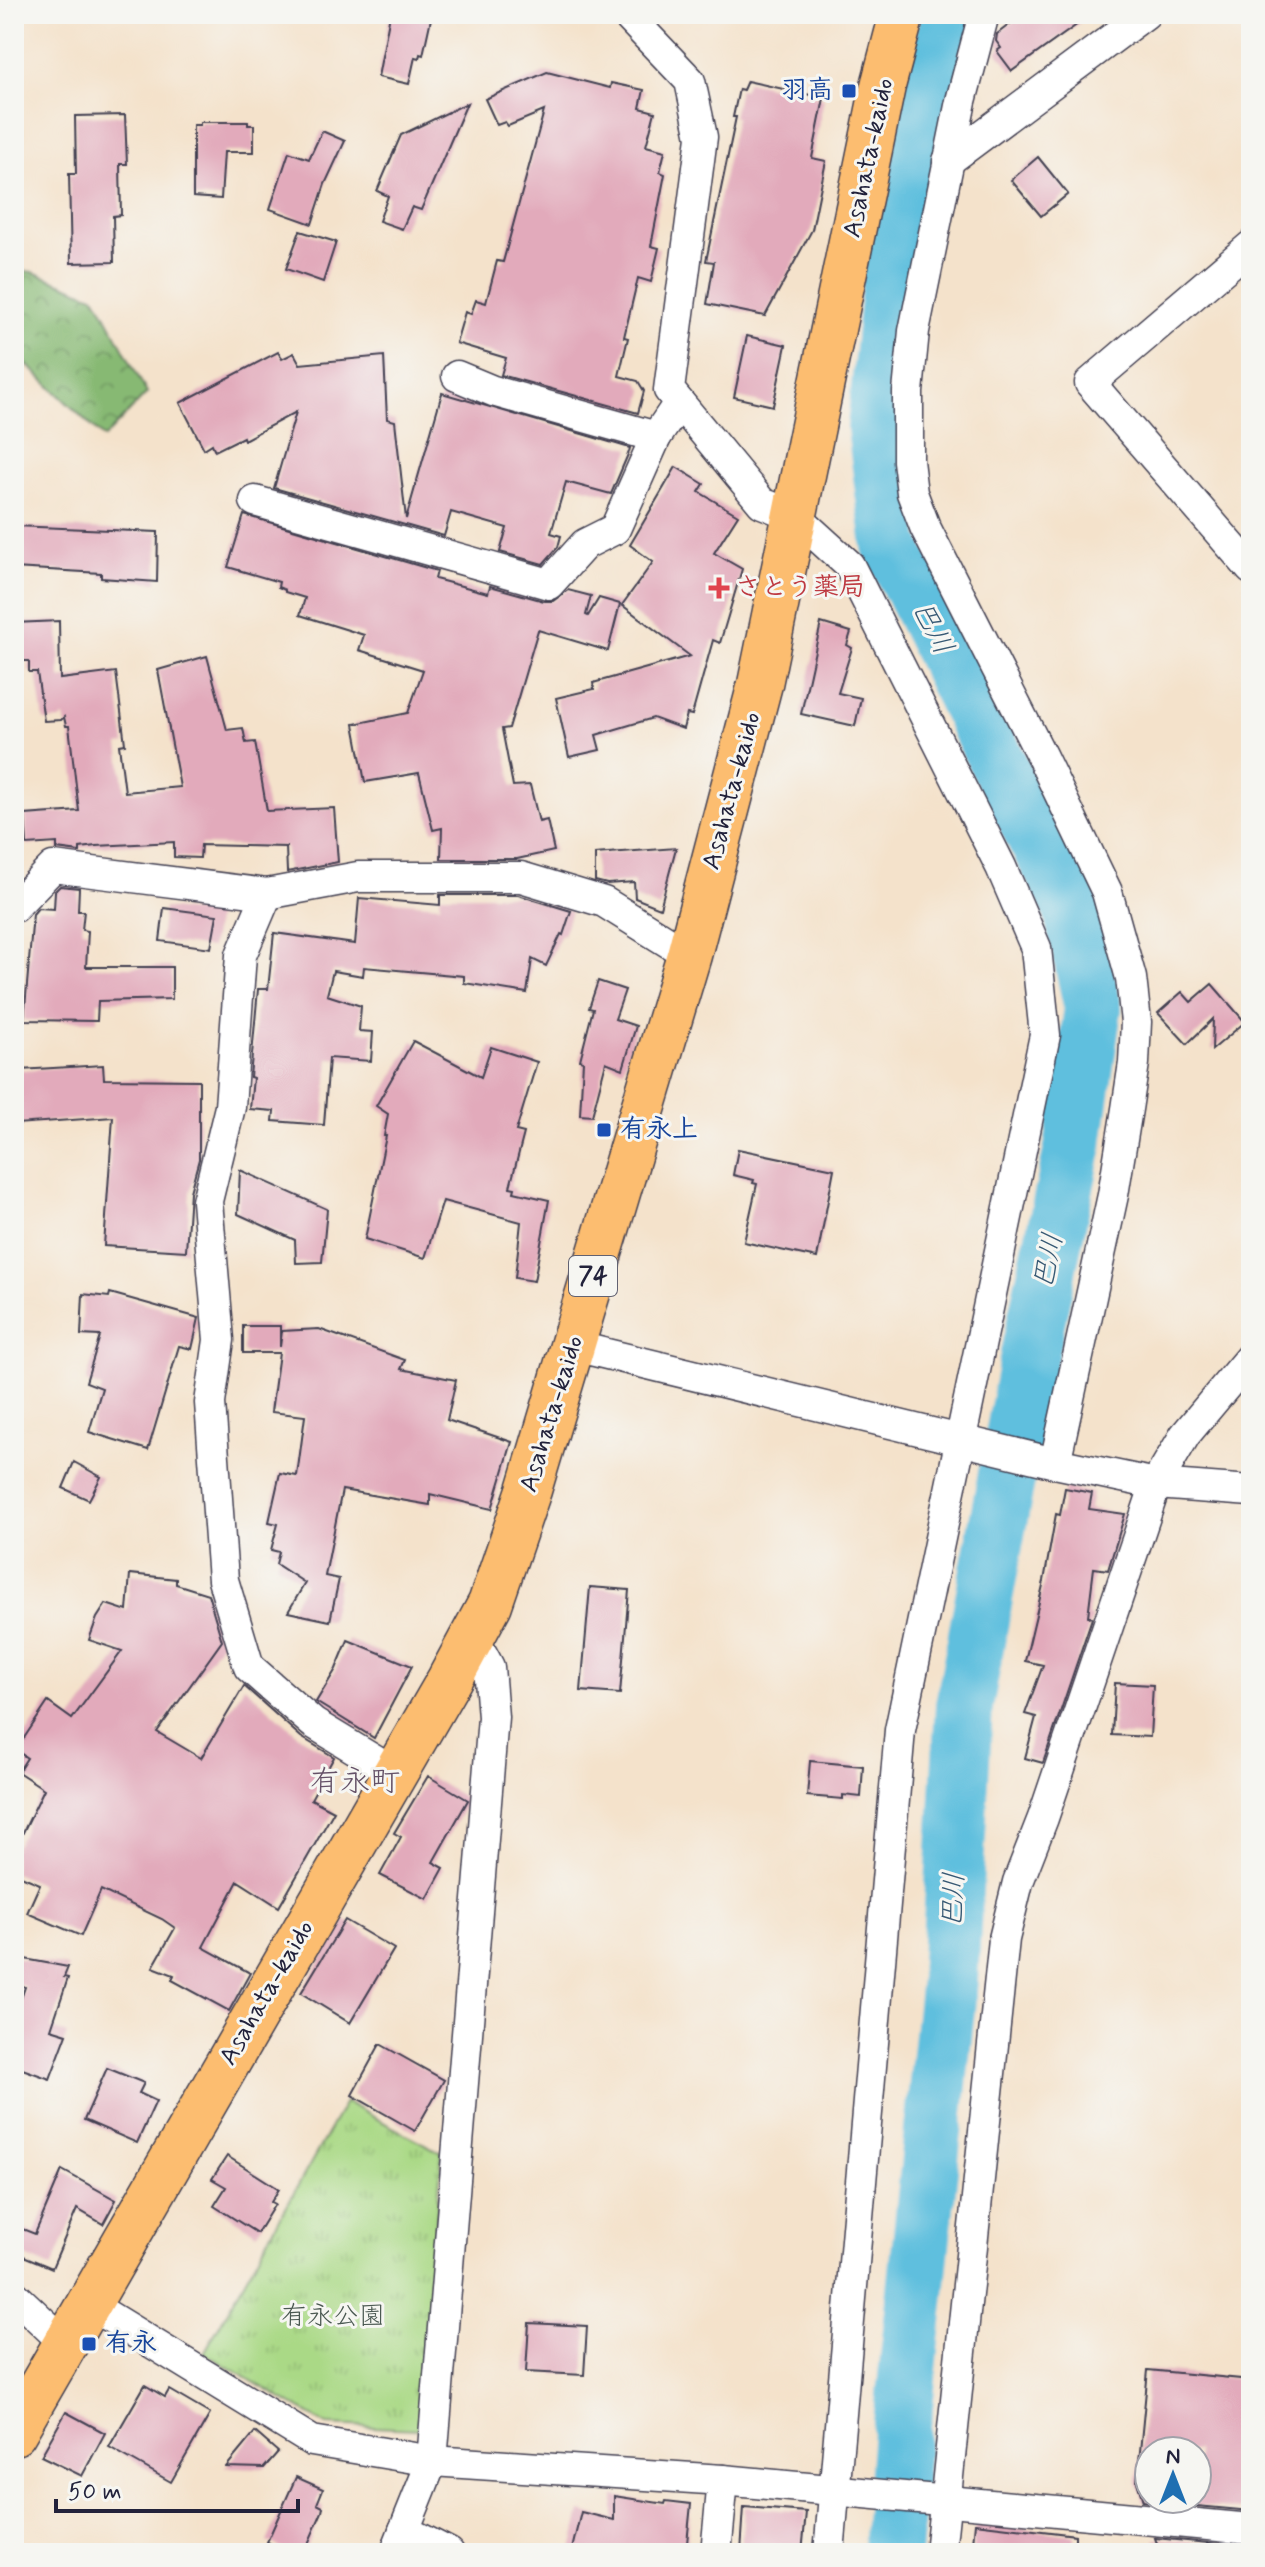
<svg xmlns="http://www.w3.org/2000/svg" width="1265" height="2567" viewBox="0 0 1265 2567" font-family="Mynerve,'Klee One',sans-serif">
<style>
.forest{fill:url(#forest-crowns);stroke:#546e57;stroke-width:2}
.park{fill:url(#park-tufts);stroke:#667e60;stroke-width:2}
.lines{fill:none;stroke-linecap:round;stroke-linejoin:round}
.river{stroke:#5fbfde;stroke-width:58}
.building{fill:#e2aabb;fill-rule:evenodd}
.minor-casing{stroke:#423f51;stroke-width:33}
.primary-casing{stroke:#423f51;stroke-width:47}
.minor{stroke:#fff;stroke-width:30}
.primary{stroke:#fcbd6f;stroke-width:44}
.transit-dot{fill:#1a4fb4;stroke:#f6f6f2;stroke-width:3}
.health-dot{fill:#e0444e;stroke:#f6f6f2;stroke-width:3}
.labels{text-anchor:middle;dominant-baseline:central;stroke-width:6;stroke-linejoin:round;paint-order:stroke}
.shield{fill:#f6f6f2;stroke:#626272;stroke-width:2}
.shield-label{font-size:24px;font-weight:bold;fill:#22223b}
.transit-label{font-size:26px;font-weight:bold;fill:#164399;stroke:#f6f6f2;text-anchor:start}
.street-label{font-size:26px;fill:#22223b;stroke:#f6f6f2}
.health-label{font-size:26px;font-weight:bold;fill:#be3a42;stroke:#f6f6f2;text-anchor:start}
.park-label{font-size:26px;fill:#4b5952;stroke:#f6f6f2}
.water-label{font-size:28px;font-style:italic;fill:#375974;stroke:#f6f6f2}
.quarter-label{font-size:30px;fill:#655268;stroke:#f6f6f2}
</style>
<defs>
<pattern id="forest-crowns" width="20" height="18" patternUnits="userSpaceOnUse" patternTransform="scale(2)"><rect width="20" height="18" fill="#87b973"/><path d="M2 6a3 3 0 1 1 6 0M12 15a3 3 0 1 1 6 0" fill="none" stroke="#6e9660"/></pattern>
<pattern id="park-tufts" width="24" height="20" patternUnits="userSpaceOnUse" patternTransform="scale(2)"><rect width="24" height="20" fill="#aad986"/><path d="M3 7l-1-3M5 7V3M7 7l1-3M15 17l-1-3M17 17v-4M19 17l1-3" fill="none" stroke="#92ba75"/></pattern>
</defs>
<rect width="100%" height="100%" fill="#f6f6f2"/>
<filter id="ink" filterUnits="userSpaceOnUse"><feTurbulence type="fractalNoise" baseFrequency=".0125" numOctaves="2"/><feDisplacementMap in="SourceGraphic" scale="16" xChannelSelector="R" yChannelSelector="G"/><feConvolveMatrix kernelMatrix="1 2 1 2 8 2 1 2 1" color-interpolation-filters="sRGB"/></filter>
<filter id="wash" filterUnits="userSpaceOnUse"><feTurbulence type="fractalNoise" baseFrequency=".006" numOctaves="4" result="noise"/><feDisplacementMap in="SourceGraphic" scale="32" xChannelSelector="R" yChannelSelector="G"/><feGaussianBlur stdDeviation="1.8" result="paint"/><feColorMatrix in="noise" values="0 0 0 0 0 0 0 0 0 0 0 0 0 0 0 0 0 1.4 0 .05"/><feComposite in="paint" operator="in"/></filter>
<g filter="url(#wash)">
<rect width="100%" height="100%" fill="#f4e2cb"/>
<path class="forest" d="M 14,270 L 33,272 L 96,297 L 147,393 L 104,438 L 14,352 Z"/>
<path class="park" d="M 345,2102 L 442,2153 L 419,2429 L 327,2425 L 204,2353 Z"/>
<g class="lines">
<path class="river" d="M 892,2553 L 900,2444 L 949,1979 L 964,1706 L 1030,1350 L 1073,1149 L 1093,1008 L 1071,906 L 1017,802 L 891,545 L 876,428 L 892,271 L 950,14"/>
</g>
<g id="blocks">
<g class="building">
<path d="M 390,14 L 432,14 L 423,55 L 420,54 L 419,58 L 415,57 L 409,84 L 378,77 Z"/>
<path d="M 1023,14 L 1092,14 L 1012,71 L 997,51 L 1001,48 L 996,41 L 997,34 Z"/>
<path d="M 547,72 L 610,88 L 611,83 L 644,90 L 640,108 L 655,112 L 646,146 L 665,151 L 660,172 L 665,174 L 651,246 L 659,248 L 651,282 L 638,278 L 624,337 L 628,338 L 619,376 L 638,381 L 644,391 L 638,413 L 501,375 L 506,358 L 456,343 L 465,312 L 471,314 L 476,300 L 486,303 L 497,261 L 503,262 L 544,111 L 508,126 L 505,122 L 497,125 L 485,99 Z"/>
<path d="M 747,81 L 824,98 L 812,158 L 826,161 L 812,230 L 765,316 L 707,304 L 714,262 L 706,261 L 736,117 L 733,117 L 739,89 L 743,90 Z"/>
<path d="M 467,103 L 421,210 L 412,207 L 402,229 L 379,221 L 388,196 L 377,191 L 401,135 Z"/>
<path d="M 125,115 L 127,164 L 120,164 L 121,215 L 113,216 L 114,262 L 71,263 L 69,174 L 76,174 L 75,116 Z"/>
<path d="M 200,122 L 248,122 L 248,125 L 254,125 L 254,152 L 224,152 L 221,199 L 193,197 L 193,125 L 200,125 Z"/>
<path d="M 322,131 L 345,141 L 325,184 L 312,224 L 270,209 L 289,152 L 309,159 Z"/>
<path d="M 1038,157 L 1068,194 L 1041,216 L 1011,180 Z"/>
<path d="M 300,231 L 336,242 L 323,282 L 286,269 Z"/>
<path d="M 747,336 L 786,345 L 773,406 L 734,397 Z"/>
<path d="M 278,352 L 282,359 L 294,353 L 300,364 L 384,356 L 387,419 L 395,421 L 406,519 L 442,393 L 630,448 L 629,452 L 611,494 L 566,482 L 551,533 L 561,536 L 558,547 L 543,564 L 500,552 L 507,528 L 451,512 L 444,536 L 274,488 L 296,412 L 244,440 L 243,437 L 215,451 L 212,444 L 204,449 L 180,403 Z"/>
<path d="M 676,467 L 704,484 L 699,492 L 738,515 L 714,553 L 742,569 L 720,643 L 713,640 L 692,715 L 687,714 L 683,729 L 653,718 L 596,735 L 600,750 L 569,757 L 556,698 L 594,689 L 593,683 L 690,656 L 622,605 L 653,562 L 630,545 Z"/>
<path d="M 244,515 L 437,571 L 435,579 L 488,593 L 490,586 L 544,601 L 553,601 L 568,590 L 591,596 L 586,615 L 588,616 L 599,598 L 620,604 L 608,651 L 538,630 L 509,728 L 502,729 L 513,786 L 530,785 L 539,822 L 547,820 L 554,851 L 517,859 L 441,859 L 442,828 L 433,830 L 419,773 L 365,782 L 354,724 L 408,713 L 423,670 L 359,650 L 364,635 L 300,615 L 305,598 L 285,592 L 285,590 L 278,587 L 279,582 L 228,567 Z"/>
<path d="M 14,526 L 158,532 L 157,582 L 101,578 L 101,573 L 14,568 Z"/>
<path d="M 59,621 L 60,679 L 116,672 L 125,744 L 119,745 L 125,792 L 180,787 L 158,670 L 207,656 L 227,730 L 243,728 L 246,743 L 255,742 L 267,811 L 334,808 L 338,862 L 287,872 L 286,847 L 201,845 L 200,858 L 174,857 L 174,842 L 96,846 L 80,848 L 80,852 L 57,849 L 57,843 L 27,845 L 25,815 L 79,811 L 69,726 L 66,726 L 64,717 L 61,720 L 44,721 L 37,672 L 29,672 L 29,661 L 19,661 L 19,651 L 14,651 L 14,623 Z"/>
<path d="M 821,623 L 851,632 L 847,645 L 852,648 L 838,693 L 861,698 L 855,726 L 801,714 Z"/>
<path d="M 676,848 L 660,908 L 635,898 L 634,882 L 607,884 L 595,881 L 595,854 Z"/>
<path d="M 60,886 L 79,888 L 78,911 L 84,911 L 82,930 L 88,931 L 86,967 L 172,967 L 172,999 L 98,1001 L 97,1021 L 24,1020 L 33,914 L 38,908 L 54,909 L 55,891 Z"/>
<path d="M 440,895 L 518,895 L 571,911 L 563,935 L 561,934 L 546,966 L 532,959 L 527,993 L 464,983 L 464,976 L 364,967 L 363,976 L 333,971 L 327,995 L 361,1006 L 359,1031 L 373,1032 L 371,1061 L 329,1058 L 324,1125 L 273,1121 L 274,1111 L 250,1109 L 253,1078 L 250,1077 L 258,989 L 268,989 L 274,933 L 355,944 L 359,898 L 440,905 Z"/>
<path d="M 164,908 L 217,915 L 211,948 L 160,941 Z"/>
<path d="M 598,981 L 625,990 L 615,1019 L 636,1026 L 623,1069 L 606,1062 L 592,1116 L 580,1115 L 583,1061 L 580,1060 L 593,1009 L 589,1008 Z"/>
<path d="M 1212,984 L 1245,1022 L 1212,1050 L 1213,1019 L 1187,1044 L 1158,1013 L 1182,992 L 1191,1002 Z"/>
<path d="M 413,1041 L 481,1077 L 491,1047 L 537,1062 L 516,1131 L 524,1133 L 510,1187 L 515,1188 L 514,1192 L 549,1200 L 534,1281 L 515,1278 L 521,1222 L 443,1201 L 425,1258 L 365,1239 L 386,1136 L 384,1136 L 388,1114 L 376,1106 Z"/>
<path d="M 103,1065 L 104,1079 L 199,1080 L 199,1159 L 190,1192 L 186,1251 L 104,1246 L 113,1117 L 16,1124 L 20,1070 Z"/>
<path d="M 738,1149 L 834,1169 L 817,1258 L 744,1242 L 757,1184 L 753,1183 L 754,1180 L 733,1175 Z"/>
<path d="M 240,1170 L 327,1209 L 322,1262 L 296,1263 L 295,1240 L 238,1214 Z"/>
<path d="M 110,1293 L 199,1318 L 192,1349 L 179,1346 L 148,1450 L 89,1432 L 102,1388 L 86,1382 L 100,1336 L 81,1335 L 83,1294 L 109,1297 Z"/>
<path d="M 243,1326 L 280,1326 L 280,1347 L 282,1331 L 319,1329 L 405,1360 L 401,1369 L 456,1380 L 447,1420 L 512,1442 L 492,1509 L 430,1494 L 430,1505 L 342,1490 L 325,1576 L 339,1579 L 330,1621 L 288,1612 L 305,1583 L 276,1564 L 279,1552 L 271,1550 L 278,1524 L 269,1522 L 280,1473 L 297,1476 L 305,1416 L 271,1412 L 279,1353 L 243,1353 Z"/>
<path d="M 74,1462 L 101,1477 L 89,1500 L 63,1488 Z"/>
<path d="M 1065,1488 L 1092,1493 L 1089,1509 L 1125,1514 L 1108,1570 L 1094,1568 L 1088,1616 L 1092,1618 L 1043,1763 L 1025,1758 L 1036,1717 L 1025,1714 L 1043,1665 L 1025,1661 L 1044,1581 L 1056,1514 L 1060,1515 Z"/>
<path d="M 130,1574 L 176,1579 L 176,1584 L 208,1594 L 222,1641 L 157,1732 L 201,1758 L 244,1686 L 301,1737 L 334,1757 L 311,1799 L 334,1811 L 279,1907 L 238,1881 L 203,1947 L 250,1973 L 229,2011 L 172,1980 L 174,1975 L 153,1967 L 175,1928 L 162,1919 L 101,1890 L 81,1936 L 27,1913 L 40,1884 L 14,1873 L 14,1851 L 44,1789 L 18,1772 L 27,1758 L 16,1750 L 48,1702 L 72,1719 L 122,1651 L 89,1640 L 97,1618 L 106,1604 L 127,1611 Z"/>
<path d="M 590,1587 L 629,1590 L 620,1694 L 581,1691 Z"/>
<path d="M 348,1640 L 412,1666 L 374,1738 L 316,1702 L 336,1669 Z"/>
<path d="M 1115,1683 L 1153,1685 L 1150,1737 L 1112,1735 Z"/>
<path d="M 810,1761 L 863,1766 L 861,1797 L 843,1795 L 843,1799 L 807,1796 Z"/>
<path d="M 428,1776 L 468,1800 L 433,1862 L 444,1868 L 427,1899 L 380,1875 L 401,1837 L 394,1833 Z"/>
<path d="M 345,1920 L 394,1949 L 350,2023 L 301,1993 Z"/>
<path d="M 14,1957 L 68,1967 L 64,1977 L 68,1978 L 51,2029 L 67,2034 L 50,2079 L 14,2066 L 14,2019 L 25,1987 L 14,1981 Z"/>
<path d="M 380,2044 L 444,2080 L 415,2131 L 352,2095 Z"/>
<path d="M 107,2068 L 144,2083 L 139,2093 L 156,2101 L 137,2143 L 84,2120 Z"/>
<path d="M 227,2156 L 279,2189 L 271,2202 L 275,2204 L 257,2233 L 214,2206 L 226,2187 L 212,2179 Z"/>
<path d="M 62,2170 L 116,2200 L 103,2224 L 77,2209 L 52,2268 L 14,2252 L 14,2242 L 20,2228 L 35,2234 Z"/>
<path d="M 529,2323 L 587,2326 L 584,2375 L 526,2372 Z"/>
<path d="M 1148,2370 L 1251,2380 L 1251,2511 L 1143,2501 L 1137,2482 ZM 1149,2451 L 1197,2451 L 1197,2499 L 1149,2499 Z"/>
<path d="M 145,2385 L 165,2397 L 169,2390 L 210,2414 L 171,2482 L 109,2447 Z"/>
<path d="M 66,2412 L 105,2433 L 82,2476 L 41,2456 Z"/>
<path d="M 255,2432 L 278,2452 L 264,2468 L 226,2467 Z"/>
<path d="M 296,2477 L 323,2489 L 317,2504 L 323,2507 L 322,2512 L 304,2553 L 291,2553 L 267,2542 Z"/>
<path d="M 614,2496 L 665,2504 L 666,2501 L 691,2504 L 686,2553 L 571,2553 L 581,2512 L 614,2520 Z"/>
<path d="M 744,2507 L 806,2512 L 802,2553 L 741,2552 Z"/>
<path d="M 975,2523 L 1075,2535 L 1075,2553 L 972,2553 Z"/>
<path d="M 1155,2538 L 1251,2547 L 1251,2553 L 1160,2553 Z"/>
</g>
</g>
</g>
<g filter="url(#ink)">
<use href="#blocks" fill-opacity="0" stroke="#423f51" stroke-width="2"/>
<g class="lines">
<g class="minor-casing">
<g id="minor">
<path d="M 626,14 L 690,81 L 702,137 L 669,390 L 762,503 L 795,516 L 849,565 L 1001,867 L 1036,948 L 1045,1035 L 900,1730 L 829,2553"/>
<path d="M 984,14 L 961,101 L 914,331 L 908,392 L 908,461 L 912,493 L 925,527 L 1042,757 L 1107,892 L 1131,978 L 1136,1022 L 1134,1063 L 1127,1109 L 1113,1195 L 1055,1463"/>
<path d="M 948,161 L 1145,14"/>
<path d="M 1251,246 L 1090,383 L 1251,569"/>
<path d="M 457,376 L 493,391 L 656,437"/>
<path d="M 255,501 L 549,584 L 585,544 L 615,529 L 656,437 L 679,403"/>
<path d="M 267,894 L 241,955 L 230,1107 L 207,1201 L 219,1340 L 210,1403 L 223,1580 L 249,1667 L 313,1723 L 395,1773"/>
<path d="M 14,907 L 53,867 L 267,894 L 358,877 L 521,877 L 604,902 L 689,955"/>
<path d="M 574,1346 L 1055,1463 L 1156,1484 L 1251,1491"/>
<path d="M 14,2295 L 65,2343"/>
<path d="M 87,2303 L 312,2441 L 432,2461 L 723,2480 L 1251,2529"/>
<path d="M 404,2530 L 449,2553"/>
<path d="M 395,2553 L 432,2461 L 493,1717 L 489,1667 L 473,1637"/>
<path d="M 716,2553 L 723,2480"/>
<path d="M 940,2553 L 1004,1939 L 1018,1882 L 1043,1818 L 1156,1484 L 1185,1435 L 1251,1356"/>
</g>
</g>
<g class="primary-casing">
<path id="primary" d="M 14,2433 L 449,1680 L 490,1604 L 529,1490 L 689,955 L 760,684 L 883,86 L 902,14"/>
</g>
<use href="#minor" class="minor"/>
<use href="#primary" class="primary"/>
</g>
</g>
<g class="transit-dot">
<rect x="841" y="83" width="16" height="16" rx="4"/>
<rect x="596" y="1122" width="16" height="16" rx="4"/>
<rect x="81" y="2336" width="16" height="16" rx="4"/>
</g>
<path class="health-dot" d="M715 576h8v8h8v8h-8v8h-8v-8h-8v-8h8z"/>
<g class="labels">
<rect class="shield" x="569" y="1256" width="48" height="40" rx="6"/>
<g class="shield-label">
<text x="593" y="1276">74</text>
</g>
<g class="transit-label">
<text x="833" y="91" text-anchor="end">羽高</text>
<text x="620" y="1130">有永上</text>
<text x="105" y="2344">有永</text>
</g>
<g class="street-label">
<text transform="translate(869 158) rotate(-78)">Asahata-kaido</text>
<text transform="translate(732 791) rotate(-75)">Asahata-kaido</text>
<text transform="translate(552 1414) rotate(-73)">Asahata-kaido</text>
<text transform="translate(267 1993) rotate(-60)">Asahata-kaido</text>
</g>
<g class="health-label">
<text x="735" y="588">さとう薬局</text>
</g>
<g class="park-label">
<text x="333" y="2317">有永公園</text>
</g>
<g class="water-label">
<text transform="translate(932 628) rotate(63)">巴川</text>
<text transform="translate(1049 1261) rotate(-78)">巴川</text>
<text transform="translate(954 1900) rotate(-87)">巴川</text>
</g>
<g class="quarter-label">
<text x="355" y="1782">有永町</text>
</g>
</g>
<rect width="1265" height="2567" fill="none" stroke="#f6f6f2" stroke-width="48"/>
<g transform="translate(1173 2475)"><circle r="38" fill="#f6f6f2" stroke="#a1a1a9" stroke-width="2"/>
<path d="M0-6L14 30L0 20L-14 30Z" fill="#1f6fb2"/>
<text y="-12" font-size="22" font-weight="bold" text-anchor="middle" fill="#22223b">N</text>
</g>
<path d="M56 2499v12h242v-12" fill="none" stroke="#22223b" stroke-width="4"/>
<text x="68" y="2499" font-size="24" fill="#22223b" stroke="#f6f6f2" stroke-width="6" paint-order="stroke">50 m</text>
</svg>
